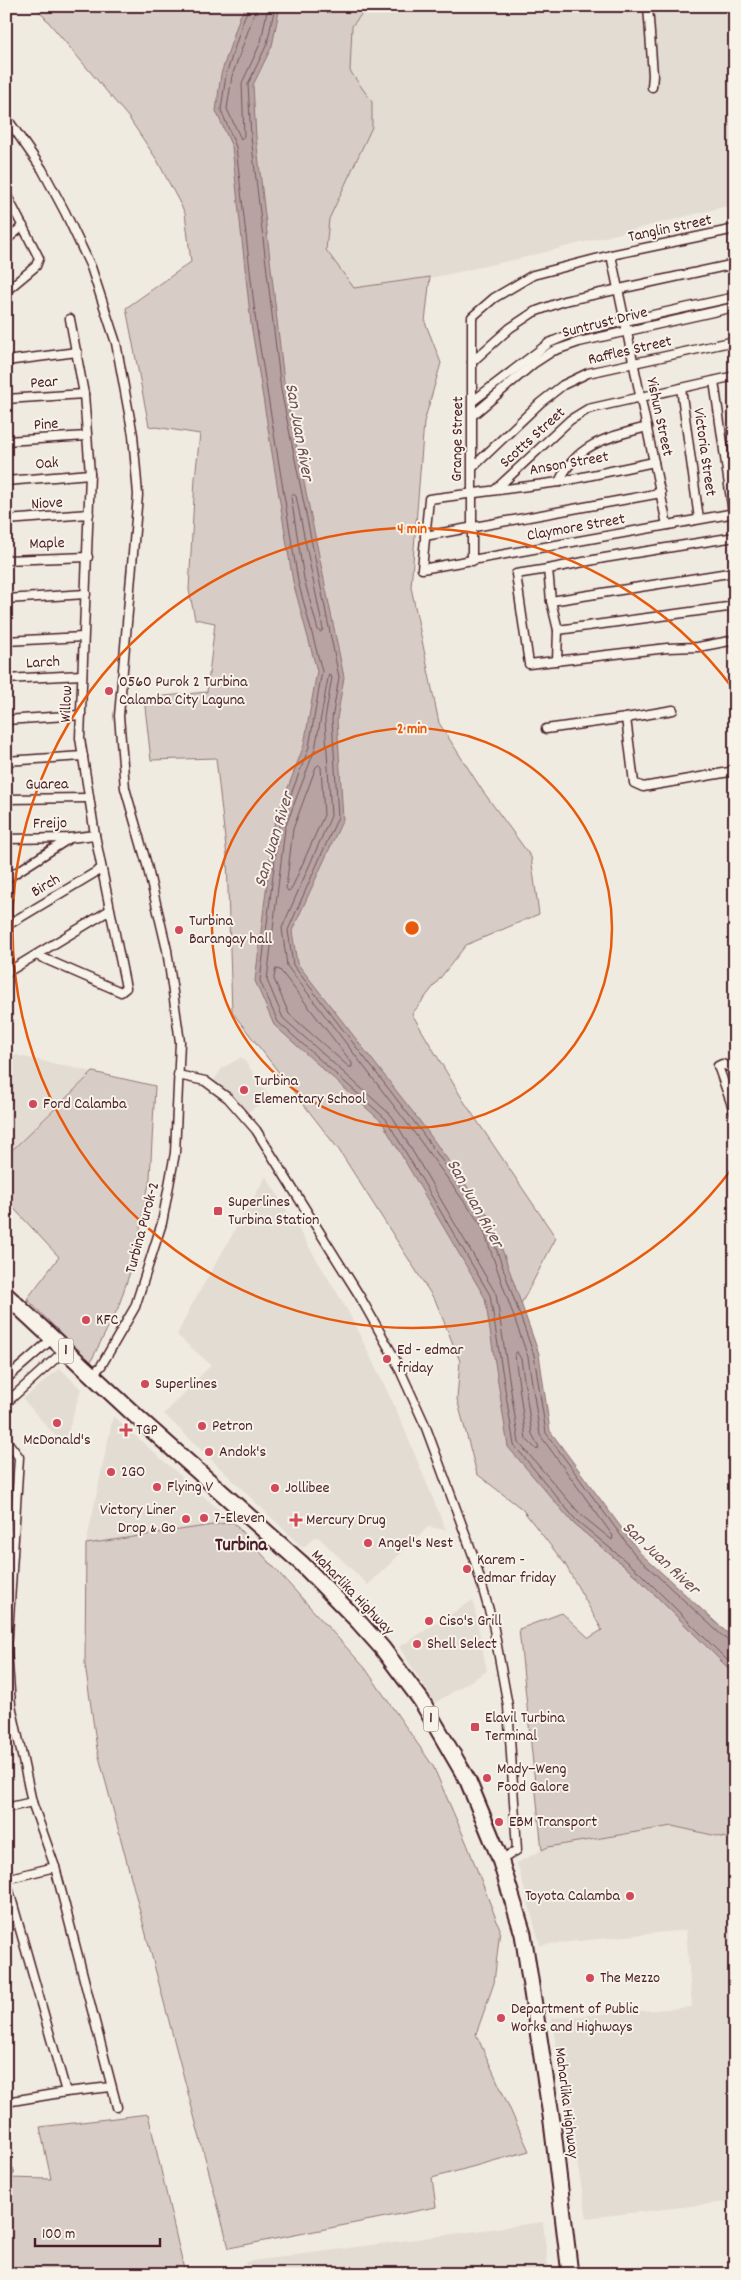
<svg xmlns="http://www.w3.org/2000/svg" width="741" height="2280" viewBox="0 0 741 2280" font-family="Dekko,sans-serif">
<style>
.built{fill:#e3dcd2}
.green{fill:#d8cdc6;stroke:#917678}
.water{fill:#b7a4a2;stroke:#8b6f72}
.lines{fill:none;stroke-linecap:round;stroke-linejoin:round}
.shore{stroke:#76545b;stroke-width:1}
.street-casing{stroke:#4a1f2b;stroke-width:11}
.highway-casing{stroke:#4a1f2b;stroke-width:19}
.street{stroke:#f7f3e8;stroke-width:8}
.highway{stroke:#f7f3e8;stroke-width:15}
.ring{fill:none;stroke:#e8590c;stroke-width:2.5}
.poi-dot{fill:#d1495b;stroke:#f7f3e8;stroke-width:2}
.labels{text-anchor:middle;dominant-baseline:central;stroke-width:4;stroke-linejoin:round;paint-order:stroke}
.shield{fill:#f7f3e8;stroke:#7e5f64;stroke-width:1}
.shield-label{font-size:15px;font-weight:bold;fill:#4a1f2b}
.street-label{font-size:16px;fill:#4a1f2b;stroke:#f7f3e8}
.poi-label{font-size:16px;fill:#4a1f2b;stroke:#f7f3e8;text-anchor:start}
.water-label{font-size:18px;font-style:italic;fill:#704e55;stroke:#f7f3e8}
.quarter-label{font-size:19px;font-weight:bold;fill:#4a1f2b;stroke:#f7f3e8}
.centre{fill:#e8590c;stroke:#f7f3e8;stroke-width:2.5}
.ring-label{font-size:15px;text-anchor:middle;font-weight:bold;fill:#e8590c;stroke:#f7f3e8;stroke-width:4;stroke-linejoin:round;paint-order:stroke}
</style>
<rect width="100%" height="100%" fill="#f0ebe0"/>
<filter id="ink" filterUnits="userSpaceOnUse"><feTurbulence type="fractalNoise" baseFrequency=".02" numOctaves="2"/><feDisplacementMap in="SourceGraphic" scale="10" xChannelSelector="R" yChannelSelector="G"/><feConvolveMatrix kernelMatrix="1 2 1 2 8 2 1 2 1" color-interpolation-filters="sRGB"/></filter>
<g filter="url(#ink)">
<g class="built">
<path d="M 56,6 L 735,6 L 735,204 L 522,258 L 319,303 Z"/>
<path d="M 6,1053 L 93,1072 L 6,1156 Z"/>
<path d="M 242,1057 L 271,1098 L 246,1113 L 213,1082 L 222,1068 Z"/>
<path d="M 266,1176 L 348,1311 L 396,1409 L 446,1530 L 428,1527 L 368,1585 L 318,1537 L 313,1538 L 303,1548 L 164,1414 L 211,1365 L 177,1335 L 190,1308 Z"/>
<path d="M 60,1368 L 81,1389 L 64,1446 L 23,1399 Z"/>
<path d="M 113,1416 L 233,1522 L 86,1544 Z"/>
<path d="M 473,1600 L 487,1671 L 435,1703 L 399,1647 Z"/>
<path d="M 672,1826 L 735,1840 L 735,2201 L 587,2218 L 551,2018 L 692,2007 L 686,1930 L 540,1945 L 517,1863 L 548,1847 Z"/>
<path d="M 543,2222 L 549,2274 L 247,2274 L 245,2262 Z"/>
</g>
<g class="green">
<path d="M 35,6 L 368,6 L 352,26 L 350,71 L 372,102 L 372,127 L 329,219 L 326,250 L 354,288 L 430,277 L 425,322 L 441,363 L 424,422 L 411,587 L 439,723 L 482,790 L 531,857 L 539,914 L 466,945 L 412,1014 L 463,1100 L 556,1238 L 495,1353 L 573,1523 L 636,1576 L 735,1675 L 735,1840 L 672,1826 L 548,1847 L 542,1850 L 519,1629 L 562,1613 L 589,1638 L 602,1630 L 565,1564 L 522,1509 L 477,1474 L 457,1399 L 460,1361 L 436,1302 L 339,1150 L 232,1012 L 227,857 L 216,758 L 151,760 L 144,698 L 207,692 L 215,623 L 195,619 L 189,590 L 195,478 L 200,434 L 149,426 L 126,308 L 191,262 L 185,213 L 157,160 L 129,118 Z"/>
<path d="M 93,1072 L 155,1086 L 150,1178 L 134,1260 L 118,1308 L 90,1363 L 27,1299 L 59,1257 L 6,1200 L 6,1156 Z"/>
<path d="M 233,1522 L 365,1668 L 433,1766 L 467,1844 L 500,1929 L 494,1983 L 476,2034 L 529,2151 L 432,2178 L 436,2207 L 229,2248 L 97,1749 L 85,1664 L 86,1544 Z"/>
<path d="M 148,2114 L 185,2274 L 6,2274 L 6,2178 L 51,2179 L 40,2127 Z"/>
</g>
<path class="water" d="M 247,6 L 280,6 L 272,46 L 253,85 L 256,137 L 285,390 L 344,677 L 337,719 L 343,819 L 292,931 L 297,963 L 419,1120 L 492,1221 L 539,1354 L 550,1431 L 640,1553 L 735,1640 L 735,1675 L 636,1576 L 573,1523 L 508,1447 L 485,1298 L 382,1122 L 274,1025 L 255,981 L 274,825 L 304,745 L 317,671 L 293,582 L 251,324 L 232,147 L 216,111 L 221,74 L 240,16 Z"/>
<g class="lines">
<g class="shore">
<path d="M 250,6 L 244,18 L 226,75 L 221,110 L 236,147 L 256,323 L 298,581 L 322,671 L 309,747 L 279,826 L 260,981 L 278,1022 L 386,1119 L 490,1295 L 514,1445 L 576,1520 L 639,1572 L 735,1668"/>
<path d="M 257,6 L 232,76 L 227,109 L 241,139 L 244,136 L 242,83 L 261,42 L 268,6"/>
<path d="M 275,6 L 267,44 L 248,84 L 251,137 L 281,390 L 339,677 L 332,719 L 338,817 L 288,930 L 293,965 L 415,1123 L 487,1223 L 534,1355 L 546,1433 L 636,1556 L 729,1642 L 735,1643"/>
<path d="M 293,494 L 296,496 L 323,629 L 321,632 L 318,630 L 304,579 L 291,497 Z"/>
<path d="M 329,675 L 332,677 L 325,719 L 331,816 L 282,928 L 287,966 L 410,1127 L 482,1226 L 528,1357 L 540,1435 L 613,1536 L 612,1540 L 581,1515 L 519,1443 L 496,1294 L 392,1116 L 283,1018 L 267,980 L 285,828 L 315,749 Z"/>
<path d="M 319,765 L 321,767 L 324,815 L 291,890 L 288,891 L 286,888 L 293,829 L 316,767 Z"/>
<path d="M 276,969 L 280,970 L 352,1063 L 352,1067 L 349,1067 L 289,1014 L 274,979 Z"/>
<path d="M 517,1352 L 521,1359 L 532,1434 L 539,1447 L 537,1450 L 526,1439 L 515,1355 Z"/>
</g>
<g class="street-casing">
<g id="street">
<path d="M 648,6 L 653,75 L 652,87"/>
<path d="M 6,117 L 42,169 L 65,212 L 91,267 L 116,343 L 133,435 L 138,495 L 119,716 L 125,788 L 147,865 L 167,950 L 180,1042 L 175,1153 L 162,1223 L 135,1307 L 101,1366 L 92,1375"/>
<path d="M 6,194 L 39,258 L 36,266 L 6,291"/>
<path d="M 6,240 L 23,226"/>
<path d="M 611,255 L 667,525"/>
<path d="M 6,361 L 77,352"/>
<path d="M 472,362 L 510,328 L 534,312 L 564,301 L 735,264"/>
<path d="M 714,381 L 733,513"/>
<path d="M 681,388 L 699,519"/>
<path d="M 6,399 L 84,394"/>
<path d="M 473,401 L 549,343 L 575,332 L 735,297"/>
<path d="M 473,415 L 533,364 L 553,351 L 579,342 L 735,307"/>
<path d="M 6,441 L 87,436"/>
<path d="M 654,462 L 559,482 L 429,499 L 422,569 L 735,513"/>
<path d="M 473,467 L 540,403 L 563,385 L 588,373 L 735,341"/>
<path d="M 6,481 L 90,474"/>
<path d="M 559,482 C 577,443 609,437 647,427"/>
<path d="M 496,489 L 570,420 L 588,409 L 735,376"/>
<path d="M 6,520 L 89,514"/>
<path d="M 425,536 L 661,493"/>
<path d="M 6,560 L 88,557"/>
<path d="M 472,561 L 472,317 L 494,298 L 533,275 L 611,255 L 735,229"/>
<path d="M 548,569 L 516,574 L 529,664 L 667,648 L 698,647 L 735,640"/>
<path d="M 6,599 L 86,594"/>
<path d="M 551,601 L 735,572"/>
<path d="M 558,630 L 735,606"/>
<path d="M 6,641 L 83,637"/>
<path d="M 557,661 L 558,630 L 551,601 L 548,569 L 604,558 L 735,537"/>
<path d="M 6,679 L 82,675"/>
<path d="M 673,710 L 626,718 L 634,783 L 643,787 L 735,771"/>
<path d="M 6,720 L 81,715"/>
<path d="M 546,729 L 626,718"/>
<path d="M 6,761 L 83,756"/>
<path d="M 6,799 L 88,798"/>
<path d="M 6,839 L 70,838 L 95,835"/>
<path d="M 6,879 L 70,838"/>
<path d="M 6,926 L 101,869"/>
<path d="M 36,955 L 121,992 L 126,988 L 95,835 L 80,738 L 90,474 L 84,394 L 70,319"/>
<path d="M 6,973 L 110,910"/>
<path d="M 735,1069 L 722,1064 L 718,1066 L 735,1114"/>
<path d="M 178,1075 L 205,1081 L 228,1098 L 256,1130 L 359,1295 L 395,1359 L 425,1425 L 473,1555 L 493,1624 L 508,1706 L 517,1850 L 501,1860"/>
<path d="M 6,1379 L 53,1338"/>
<path d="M 6,1403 L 65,1350"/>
<path d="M 6,1440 L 19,1457 L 7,1651 L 11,1705 L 32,1802 L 55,1867 L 117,2107"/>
<path d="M 6,1808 L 32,1802"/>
<path d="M 6,1879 L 55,1867"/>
<path d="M 6,1880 L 66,2092"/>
<path d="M 6,2102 L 66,2092 L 111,2087"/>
<path d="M 6,2167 L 9,2172"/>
</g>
</g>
<g class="highway-casing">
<path id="highway" d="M 6,1295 L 137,1417 L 301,1563 L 357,1620 L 382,1648 L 421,1700 L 468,1781 L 499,1856 L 523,1934 L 552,2122 L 570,2274"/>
</g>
<use href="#street" class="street"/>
<use href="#highway" class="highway"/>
</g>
</g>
<g class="ring">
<circle cx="412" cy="928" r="200"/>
<path d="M734 1166A400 400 0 1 1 734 690"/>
</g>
<g class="poi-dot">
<circle cx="109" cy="691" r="5"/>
<circle cx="179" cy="930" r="5"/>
<circle cx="244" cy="1090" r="5"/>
<circle cx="33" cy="1104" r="5"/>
<rect x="213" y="1206" width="10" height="10" rx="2.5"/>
<circle cx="86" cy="1320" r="5"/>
<circle cx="387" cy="1359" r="5"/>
<circle cx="145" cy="1384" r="5"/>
<circle cx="57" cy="1423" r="5"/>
<circle cx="202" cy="1426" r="5"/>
<path d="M123.5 1422.5h5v5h5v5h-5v5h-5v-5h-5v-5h5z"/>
<circle cx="209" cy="1452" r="5"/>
<circle cx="111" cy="1472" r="5"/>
<circle cx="157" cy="1487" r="5"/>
<circle cx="275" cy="1488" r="5"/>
<circle cx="204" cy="1518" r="5"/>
<circle cx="186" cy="1519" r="5"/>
<path d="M293.5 1512.5h5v5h5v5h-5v5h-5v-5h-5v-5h5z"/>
<circle cx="368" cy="1543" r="5"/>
<circle cx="467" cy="1569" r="5"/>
<circle cx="429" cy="1621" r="5"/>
<circle cx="417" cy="1644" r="5"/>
<rect x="470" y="1722" width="10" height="10" rx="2.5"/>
<circle cx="487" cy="1778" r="5"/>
<circle cx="499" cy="1822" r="5"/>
<circle cx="630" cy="1896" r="5"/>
<circle cx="590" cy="1978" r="5"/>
<circle cx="501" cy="2018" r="5"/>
</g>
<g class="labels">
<g class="shield">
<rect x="58.5" y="1338.5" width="15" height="25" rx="4"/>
<rect x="423.5" y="1706.5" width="15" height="25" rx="4"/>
</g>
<g class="shield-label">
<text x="66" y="1351">1</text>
<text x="431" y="1719">1</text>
</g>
<g class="street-label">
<text transform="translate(670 229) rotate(-12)">Tanglin Street</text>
<text transform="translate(605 323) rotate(-14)">Suntrust Drive</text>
<text transform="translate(630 351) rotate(-13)">Raffles Street</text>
<text transform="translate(44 383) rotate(-4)">Pear</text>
<text transform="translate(659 417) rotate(78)">Yishun Street</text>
<text transform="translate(46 425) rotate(-4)">Pine</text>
<text transform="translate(533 438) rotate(-42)">Scotts Street</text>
<text transform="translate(458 439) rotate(-89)">Grange Street</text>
<text transform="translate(704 452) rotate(82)">Victoria Street</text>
<text transform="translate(47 464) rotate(-5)">Oak</text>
<text transform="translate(569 464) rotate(-10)">Anson Street</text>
<text transform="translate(47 504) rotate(-4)">Niove</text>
<text transform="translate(576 528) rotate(-10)">Claymore Street</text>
<text transform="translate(47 544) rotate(-2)">Maple</text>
<text transform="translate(43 663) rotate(-3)">Larch</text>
<text transform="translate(67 704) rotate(-88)">Willow</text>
<text transform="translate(47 785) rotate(-1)">Guarea</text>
<text transform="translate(50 824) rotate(-1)">Freijo</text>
<text transform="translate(46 886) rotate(-31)">Birch</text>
<text transform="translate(143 1228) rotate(-75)">Turbina Purok-2</text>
<text transform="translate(352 1593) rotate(46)">Maharlika Highway</text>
<text transform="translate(566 2103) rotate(83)">Maharlika Highway</text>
</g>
<g class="poi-label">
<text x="119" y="682">0560 Purok 2 Turbina<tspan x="119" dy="18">Calamba City Laguna</tspan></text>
<text x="189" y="921">Turbina<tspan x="189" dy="18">Barangay hall</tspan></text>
<text x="254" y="1081">Turbina<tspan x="254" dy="18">Elementary School</tspan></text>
<text x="43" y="1104">Ford Calamba</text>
<text x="228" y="1202">Superlines<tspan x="228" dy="18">Turbina Station</tspan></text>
<text x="96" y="1320">KFC</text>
<text x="397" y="1350">Ed - edmar<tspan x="397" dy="18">friday</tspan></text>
<text x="155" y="1384">Superlines</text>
<text x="212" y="1426">Petron</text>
<text x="136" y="1430">TGP</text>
<text x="57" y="1440" text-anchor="middle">McDonald's</text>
<text x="219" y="1452">Andok's</text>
<text x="121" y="1472">2GO</text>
<text x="167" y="1487">Flying V</text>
<text x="285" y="1488">Jollibee</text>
<text x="176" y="1510" text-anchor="end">Victory Liner<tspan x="176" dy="18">Drop &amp; Go</tspan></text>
<text x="214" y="1518">7-Eleven</text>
<text x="306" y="1520">Mercury Drug</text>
<text x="378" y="1543">Angel's Nest</text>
<text x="477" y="1560">Karem -<tspan x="477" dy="18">edmar friday</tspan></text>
<text x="439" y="1621">Ciso's Grill</text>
<text x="427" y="1644">Shell Select</text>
<text x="485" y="1718">Elavil Turbina<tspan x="485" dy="18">Terminal</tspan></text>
<text x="497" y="1769">Mady–Weng<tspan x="497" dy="18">Food Galore</tspan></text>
<text x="509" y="1822">EBM Transport</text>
<text x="620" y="1896" text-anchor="end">Toyota Calamba</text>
<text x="600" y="1978">The Mezzo</text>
<text x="511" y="2009">Department of Public<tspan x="511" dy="18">Works and Highways</tspan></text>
</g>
<g class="water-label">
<text transform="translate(298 432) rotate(80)">San Juan River</text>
<text transform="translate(275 840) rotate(-73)">San Juan River</text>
<text transform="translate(474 1204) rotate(61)">San Juan River</text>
<text transform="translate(660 1559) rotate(43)">San Juan River</text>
</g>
<g class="quarter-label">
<text x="241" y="1546">Turbina</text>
</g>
</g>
<circle cx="412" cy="928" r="8" class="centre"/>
<g class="ring-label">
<text x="412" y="533">4 min</text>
<text x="412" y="733">2 min</text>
</g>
<rect width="741" height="2280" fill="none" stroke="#f7f3e8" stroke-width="25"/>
<rect x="12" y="12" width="716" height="2255" fill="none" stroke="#4a1f2b" stroke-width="2" filter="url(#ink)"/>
<path d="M35 2238v8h125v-8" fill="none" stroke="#4a1f2b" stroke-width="2.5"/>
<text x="42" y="2238" font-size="15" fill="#4a1f2b" stroke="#f7f3e8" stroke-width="4" paint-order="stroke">100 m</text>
</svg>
